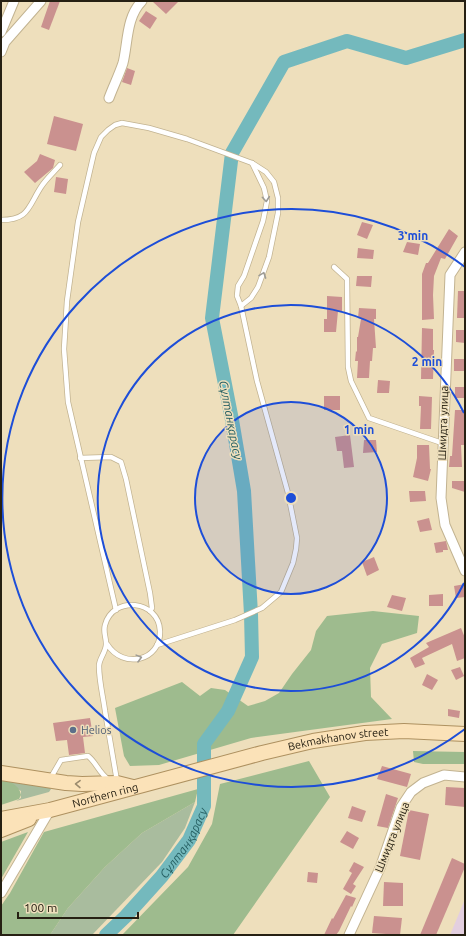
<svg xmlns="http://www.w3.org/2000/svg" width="466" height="936" viewBox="0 0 466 936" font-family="Ubuntu,sans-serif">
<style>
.education{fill:#e3cfdf}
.green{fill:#a9bc9e}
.forest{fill:#9ebb8e}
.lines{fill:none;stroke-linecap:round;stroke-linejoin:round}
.river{stroke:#74b9bd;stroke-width:14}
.building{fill:#ca918f}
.service-casing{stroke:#c2b391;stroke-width:6}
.minor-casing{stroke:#c2b391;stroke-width:11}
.primary-casing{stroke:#ae9160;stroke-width:16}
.service{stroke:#fff;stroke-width:4.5}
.minor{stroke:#fff;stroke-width:9}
.primary{stroke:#fbe2b8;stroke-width:14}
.oneway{stroke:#9d9b95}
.oneway2{stroke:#9b8b6e}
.ring{fill:none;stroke:#1d4ed8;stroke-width:2}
.service-dot{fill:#5c6f8a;stroke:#eedfbc;stroke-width:1.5}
.labels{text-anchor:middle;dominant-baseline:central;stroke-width:3;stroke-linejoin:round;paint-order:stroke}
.street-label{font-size:11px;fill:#262013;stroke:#eedfbc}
.service-label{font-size:11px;fill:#4e5e75;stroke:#eedfbc;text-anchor:start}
.water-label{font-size:12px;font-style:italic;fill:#255f62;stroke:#eedfbc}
.centre{fill:#1d4ed8;stroke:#eedfbc;stroke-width:2}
.ring-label{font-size:12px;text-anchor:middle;font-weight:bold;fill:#1d4ed8;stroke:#eedfbc;stroke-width:3;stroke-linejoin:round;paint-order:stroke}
</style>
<rect width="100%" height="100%" fill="#eedfbc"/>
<path class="education" d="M 465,899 L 465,935 L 450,935 Z"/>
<g class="green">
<path d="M 1,779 L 49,787 L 51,789 L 49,792 L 16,801 L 21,798 L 21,791 Z"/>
<path d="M 195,802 L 185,828 L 162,862 L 92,935 L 50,935 L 68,908 L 105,867 L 142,833 Z"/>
</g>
<g class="forest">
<path d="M 373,611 L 419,616 L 417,633 L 382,644 L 370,668 L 371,697 L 392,719 L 251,738 L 159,765 L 130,766 L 124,756 L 115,708 L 182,682 L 200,696 L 211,688 L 225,690 L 248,706 L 265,701 L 279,693 L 292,674 L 311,650 L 316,631 L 327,616 Z"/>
<path d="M 413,751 L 465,752 L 465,764 L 423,764 L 414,762 Z"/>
<path d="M 309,761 L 330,797 L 233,935 L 122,935 L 188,867 L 212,824 L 220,784 Z"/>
<path d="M 1,779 C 10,782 19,784 21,795 L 19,799 L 1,805 Z"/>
<path d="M 198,789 L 195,802 L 142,833 L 105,867 L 68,908 L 50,935 L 1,935 L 1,906 L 10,893 L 44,832 Z"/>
<path d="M 28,832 L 1,879 L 1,842 Z"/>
</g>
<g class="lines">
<path class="river" id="s1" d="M 106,935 L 126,916 L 162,876 L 189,840 L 204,806 L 204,744 L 228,711 L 252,657 L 251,614 L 244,491 L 232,420 L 212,318 L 232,153 L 284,62 L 347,41 L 406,58 L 465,40"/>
</g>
<g class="building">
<path d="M 50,1 L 60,1 L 49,30 L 41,27 Z"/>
<path d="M 152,1 L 179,1 L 166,14 Z"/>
<path d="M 146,11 L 157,18 L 150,29 L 139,21 Z"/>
<path d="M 127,68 L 135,71 L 131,85 L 122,82 Z"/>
<path d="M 54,116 L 83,124 L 76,151 L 47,144 Z"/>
<path d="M 40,154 L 55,160 L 53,168 L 35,183 L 24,172 L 37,161 Z"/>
<path d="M 56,177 L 68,179 L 66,194 L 54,192 Z"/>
<path d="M 362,222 L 373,225 L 367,239 L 357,235 Z"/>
<path d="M 449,229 L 458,236 L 445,259 L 441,258 L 434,276 L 433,295 L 434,319 L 422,320 L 422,274 L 426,263 L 428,263 Z"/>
<path d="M 407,242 L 420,244 L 418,255 L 403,252 Z"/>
<path d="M 358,248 L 374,250 L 373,259 L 357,258 Z"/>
<path d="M 357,276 L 372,276 L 371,287 L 356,286 Z"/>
<path d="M 458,291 L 465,291 L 465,318 L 457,318 Z"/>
<path d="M 327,296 L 342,297 L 342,311 L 338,311 L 336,332 L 324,332 L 324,319 L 327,319 Z"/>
<path d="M 359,308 L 376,309 L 376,319 L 374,319 L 376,348 L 373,348 L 372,361 L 370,361 L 369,378 L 357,378 L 358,361 L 355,361 L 356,351 L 357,352 L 357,337 L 358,337 L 361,319 L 358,318 Z"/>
<path d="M 422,328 L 433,329 L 433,350 L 434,350 L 433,379 L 421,379 Z"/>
<path d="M 456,330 L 465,330 L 465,343 L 456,342 Z"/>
<rect x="454" y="359" width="11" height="12"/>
<path d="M 378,380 L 390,381 L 389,393 L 377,393 Z"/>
<rect x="455" y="387" width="10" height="11"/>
<rect x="324" y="396" width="16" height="14"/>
<path d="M 419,396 L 432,397 L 431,429 L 420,429 L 421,406 L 419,406 Z"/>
<path d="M 455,410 L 465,410 L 465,445 L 461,445 L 462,467 L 449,467 L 450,456 L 452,456 Z"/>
<path d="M 350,435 L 354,467 L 344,468 L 342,451 L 337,451 L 335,437 Z"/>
<path d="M 364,440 L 376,440 L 377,452 L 363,453 Z"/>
<path d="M 417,445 L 429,445 L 430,469 L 431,469 L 428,481 L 413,477 L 417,458 Z"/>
<path d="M 452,481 L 465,481 L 465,492 L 452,488 Z"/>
<path d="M 409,491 L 425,491 L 426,501 L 410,502 Z"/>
<path d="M 429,518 L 432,530 L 420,532 L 417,521 Z"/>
<path d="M 446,541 L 448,550 L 443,550 L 443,552 L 436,553 L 434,543 Z"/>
<path d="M 374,557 L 379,570 L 367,576 L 362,562 Z"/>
<path d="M 465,584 L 465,597 L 456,598 L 454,586 Z"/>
<path d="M 443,594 L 443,606 L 429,606 L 429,595 Z"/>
<path d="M 392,595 L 406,598 L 402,611 L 387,607 Z"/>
<path d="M 461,628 L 465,638 L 465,658 L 457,661 L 452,644 L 422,658 L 425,664 L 415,668 L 410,658 L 429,647 L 426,643 Z"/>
<path d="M 460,667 L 464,676 L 456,680 L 451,670 Z"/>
<path d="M 427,674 L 438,680 L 432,690 L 422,685 Z"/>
<path d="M 448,709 L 460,711 L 459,718 L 448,716 Z"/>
<path d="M 90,718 L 93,736 L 83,737 L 85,753 L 69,755 L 67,740 L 56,741 L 53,723 Z"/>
<path d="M 382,766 L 411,774 L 407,787 L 377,779 Z"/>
<path d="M 446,787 L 465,788 L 465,807 L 445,805 Z"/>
<path d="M 386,794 L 398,798 L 388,828 L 377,826 Z"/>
<path d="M 352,806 L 366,811 L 362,822 L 348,818 Z"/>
<path d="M 409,810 L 429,814 L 420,860 L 400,856 Z"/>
<path d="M 347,831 L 359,838 L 353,849 L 340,842 Z"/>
<path d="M 452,858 L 465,864 L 465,867 L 436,935 L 420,935 Z"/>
<path d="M 354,862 L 364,867 L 353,884 L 356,886 L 351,894 L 343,889 L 352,873 L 349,871 Z"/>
<path d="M 308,872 L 318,873 L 317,883 L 307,882 Z"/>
<path d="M 384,882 L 403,883 L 403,906 L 383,906 Z"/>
<path d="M 346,895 L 356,898 L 352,907 L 351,906 L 339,931 L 336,935 L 324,935 L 332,918 L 333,919 Z"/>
<path d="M 374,916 L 402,918 L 400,935 L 372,933 Z"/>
</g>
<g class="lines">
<g class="service-casing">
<g id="service">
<path d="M 1,220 C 29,220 28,207 41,187 C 46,179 54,172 60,165"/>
<path d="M 334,267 L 347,279 L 348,367 L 351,381 L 369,418 L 442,443"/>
<path d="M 80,458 L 111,457 L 121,462 L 126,479 L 150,593 L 152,608 L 150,611"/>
<path d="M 116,610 L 68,402 L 64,349 L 67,301 L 78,222 L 94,153 L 101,137 L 108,130 L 115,125 L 122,123 L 149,128 L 187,139 L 252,163 L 266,172 L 274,182 L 278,198 L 278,213 L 269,257 L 258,287 L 251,298 L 241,306"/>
<path d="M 107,644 C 123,670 161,661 160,631 C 159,600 113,595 105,625 C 103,632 106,637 106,643 C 107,651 99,658 99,666 C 99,681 103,696 105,711 C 109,734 113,758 117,781"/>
<path d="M 157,645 L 235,620 L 262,608 L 281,592 L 293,563 L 296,549 L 297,538 L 288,493 L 257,381 L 241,306 L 237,296 L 238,286 L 244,276 L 263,221 L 267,201 L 264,188 L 252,163"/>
<path d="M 50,779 L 61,760 L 88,756 C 96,762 99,773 108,779"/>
</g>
</g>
<g class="minor-casing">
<g id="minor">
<path d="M 1,32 L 14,1"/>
<path d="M 1,52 L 5,42 L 41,1"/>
<path d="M 109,98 C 113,87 119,75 123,63 C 128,43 126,17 142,1"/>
<path d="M 465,252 L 450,275 L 441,498 L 445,525 L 465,571"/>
<path d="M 1,893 L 50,810"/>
<path d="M 349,935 L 380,868 L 401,807 L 411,792 L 423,783 L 444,775 L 465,777"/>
</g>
</g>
<g class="primary-casing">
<g id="primary">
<path d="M 1,773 L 66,783 L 82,784 L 117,783 L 133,787"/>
<path id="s2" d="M 1,819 L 50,810 L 262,753 L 313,741 L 365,733 L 404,731 L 465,734"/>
<path d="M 1,830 L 29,819"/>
</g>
</g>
<use href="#service" class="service"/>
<use href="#minor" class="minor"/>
<use href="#primary" class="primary"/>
</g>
<defs><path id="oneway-chevron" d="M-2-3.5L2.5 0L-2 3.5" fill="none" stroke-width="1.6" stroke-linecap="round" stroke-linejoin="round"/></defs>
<g class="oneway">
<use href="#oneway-chevron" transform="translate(266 199) rotate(85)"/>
<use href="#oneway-chevron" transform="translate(263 275) rotate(-70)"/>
<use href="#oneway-chevron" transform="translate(139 658) rotate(-15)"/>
</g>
<use class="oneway2" href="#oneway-chevron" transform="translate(78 784) rotate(-179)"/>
<circle cx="291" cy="498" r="96" fill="#1d4ed8" fill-opacity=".12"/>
<g class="ring">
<circle cx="291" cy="498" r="96"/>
<path d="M464 583A193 193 0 1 1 464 413"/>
<path d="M465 729A289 289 0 1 1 465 267"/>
</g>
<circle class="service-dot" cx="73" cy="730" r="4"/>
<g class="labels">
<g class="street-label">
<text transform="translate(443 423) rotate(-88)">Шмидта улица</text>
<text stroke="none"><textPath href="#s2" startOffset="347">Bekmakhanov street</textPath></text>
<text stroke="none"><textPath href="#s2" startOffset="107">Northern ring</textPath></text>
<text transform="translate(392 837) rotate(-68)">Шмидта улица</text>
</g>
<g class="service-label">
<text x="81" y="730">Helios</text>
</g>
<g class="water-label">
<text transform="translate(231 420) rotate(79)">Сұлтанқарасу</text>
<text stroke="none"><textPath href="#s1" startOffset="121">Сұлтанқарасу</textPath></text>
</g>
</g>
<circle cx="291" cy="498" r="6" class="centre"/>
<g class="ring-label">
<text x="413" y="240">3 min</text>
<text x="427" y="366">2 min</text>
<text x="359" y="434">1 min</text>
</g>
<rect width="466" height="936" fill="none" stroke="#262013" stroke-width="4"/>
<path d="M18 912v6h120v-6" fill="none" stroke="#262013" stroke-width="2"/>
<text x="24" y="912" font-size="12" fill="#262013" stroke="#eedfbc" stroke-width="3" paint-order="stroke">100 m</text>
</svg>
